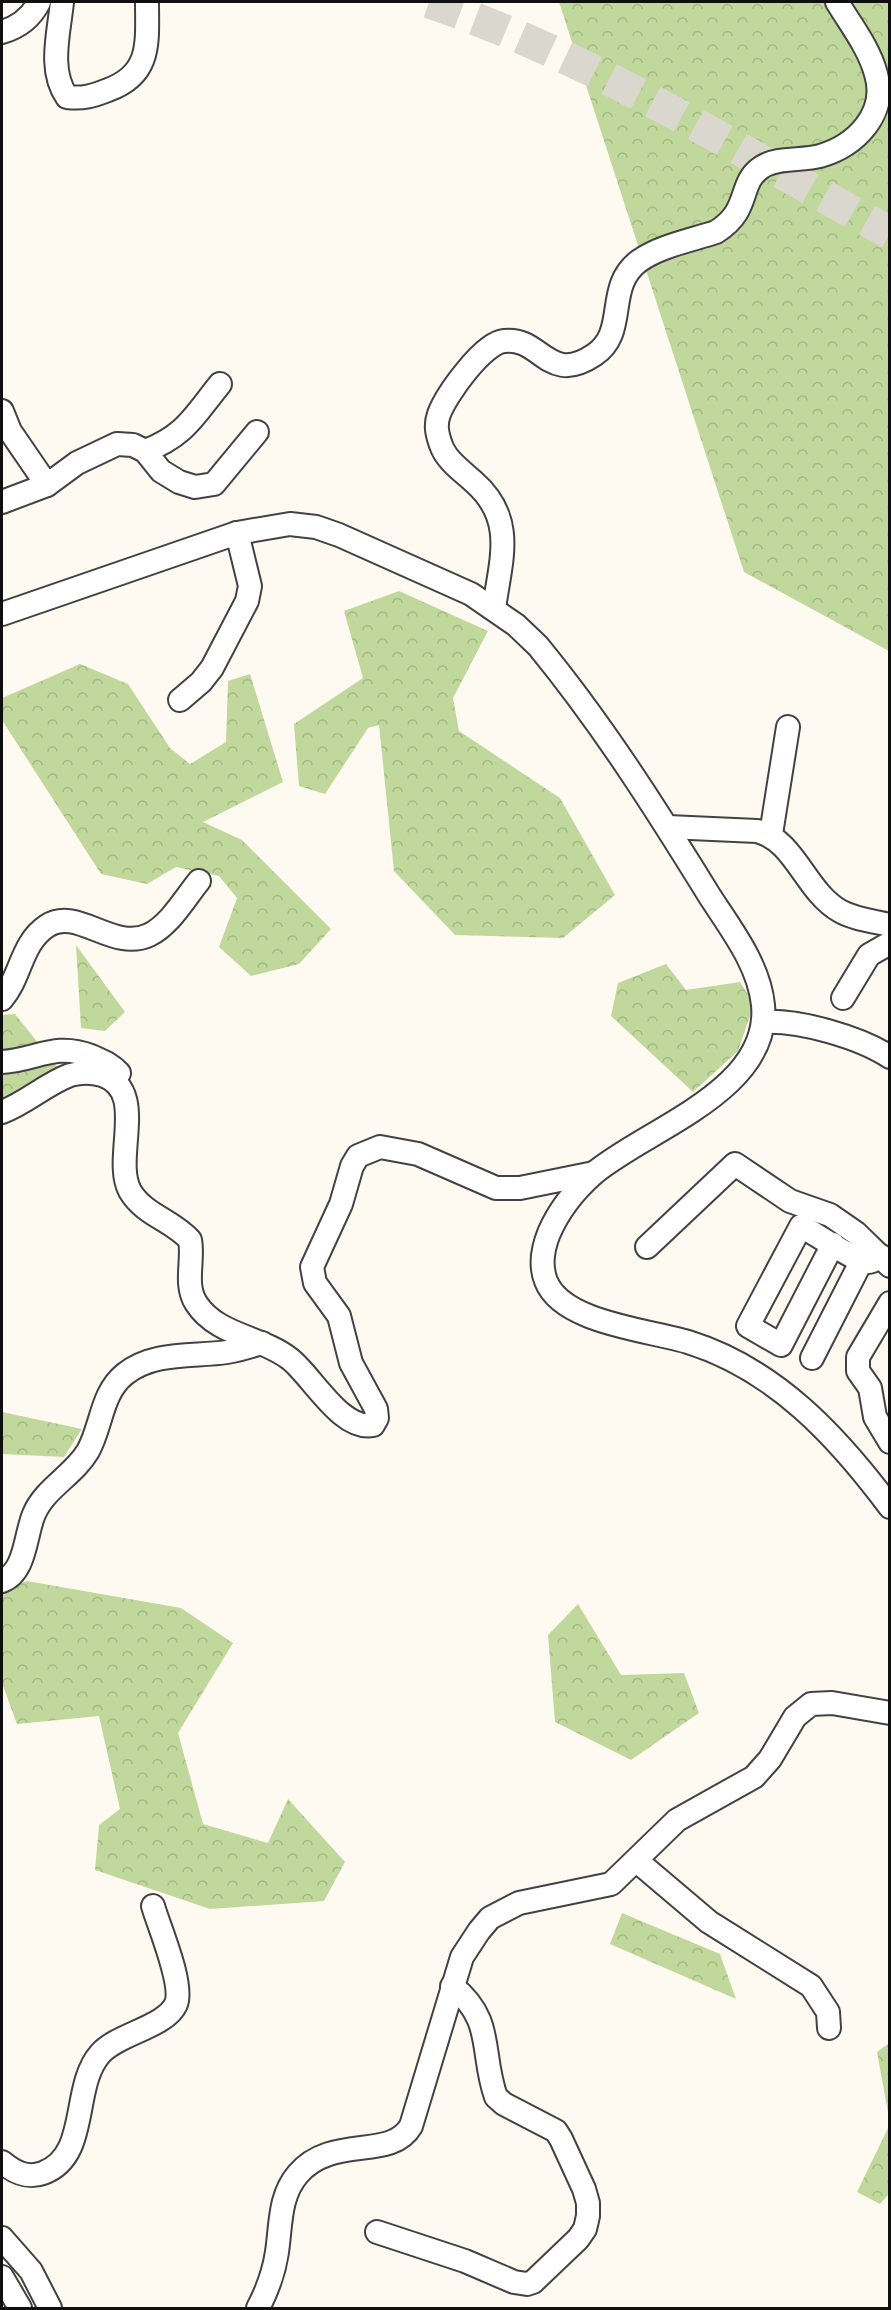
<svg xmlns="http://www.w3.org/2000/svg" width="891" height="2310" viewBox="0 0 891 2310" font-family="'PT Serif',serif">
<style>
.forest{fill:url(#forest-crowns)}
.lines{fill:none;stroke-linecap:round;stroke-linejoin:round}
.highway-tunnel{stroke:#dad7cf;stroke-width:33;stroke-dasharray:33 16;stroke-linecap:butt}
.minor-casing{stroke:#424242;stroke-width:26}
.minor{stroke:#fff;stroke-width:22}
</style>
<defs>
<pattern id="forest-crowns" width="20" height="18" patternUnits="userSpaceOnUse" patternTransform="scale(1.5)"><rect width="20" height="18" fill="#c0d89b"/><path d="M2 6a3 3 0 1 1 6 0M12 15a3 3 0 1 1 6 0" fill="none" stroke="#a4b884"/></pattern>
</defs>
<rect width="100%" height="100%" fill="#fefaf1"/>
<g class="forest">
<path d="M 559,2 L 889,2 L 889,651 L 744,572 Z"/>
<path d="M 399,591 L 488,631 L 453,698 L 459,731 L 560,798 L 615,895 L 563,938 L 455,935 L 394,871 L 379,725 L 368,728 L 325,794 L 299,786 L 294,724 L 363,678 L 344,611 Z"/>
<path d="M 80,664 L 128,684 L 170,748 L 190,764 L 226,742 L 228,681 L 250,674 L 283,782 L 203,822 L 242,840 L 331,929 L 299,964 L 251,976 L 219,947 L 237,898 L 219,876 L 176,867 L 147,884 L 101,874 L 2,720 L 2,698 Z"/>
<path d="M 76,945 L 125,1012 L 105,1031 L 81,1028 Z"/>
<path d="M 666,964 L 686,990 L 740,982 L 754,1004 L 738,1051 L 693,1092 L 611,1016 L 618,983 Z"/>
<path d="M 15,1014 L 58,1068 L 2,1101 L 2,1015 Z"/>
<path d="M 2,1412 L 82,1429 L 64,1457 L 2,1454 Z"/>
<path d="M 27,1581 L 181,1608 L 233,1643 L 178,1733 L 203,1824 L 268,1843 L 288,1799 L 345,1862 L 324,1901 L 210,1909 L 95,1870 L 99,1825 L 120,1809 L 99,1716 L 17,1724 L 2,1683 L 2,1591 Z"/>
<path d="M 578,1604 L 621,1675 L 684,1673 L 699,1713 L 631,1760 L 555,1722 L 548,1635 Z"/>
<path d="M 622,1913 L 720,1954 L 736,1999 L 610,1944 Z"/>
<path d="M 889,2043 L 889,2118 L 877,2052 Z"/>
<path d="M 889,2126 L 889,2194 L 880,2204 L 857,2192 Z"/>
</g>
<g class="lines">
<path class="highway-tunnel" d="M 429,2 C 591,57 740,151 890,233"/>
<g class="minor-casing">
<g id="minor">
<path d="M 62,2 C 59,33 48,70 67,97 C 83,99 93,96 108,90 C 152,74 147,42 147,2"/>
<path d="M 2,32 C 19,27 31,18 39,2"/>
<path d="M 2,411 L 10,431 L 47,485"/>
<path d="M 145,451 C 185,436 194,416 220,384"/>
<path d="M 2,502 L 47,485 L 77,463 L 117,444 L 133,445 L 145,451 L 161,471 L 179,482 L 195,487 L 214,484 L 257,432"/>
<path d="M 494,608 C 501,559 516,519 474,482 C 462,471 446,460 441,445 C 437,434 435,425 439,414 C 446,395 483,343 504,341 C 541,336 548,386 594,355 C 629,332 604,287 639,261 C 660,246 692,240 716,232 C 752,210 737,183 762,167 C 777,157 802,161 820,156 C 855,146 888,114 876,74 C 869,48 851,25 837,2"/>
<path d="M 2,614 L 237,533 L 290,524 L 316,527 L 339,535 L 471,594 L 516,625 L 538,646 C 602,724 656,809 709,895 C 730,928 759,964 763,1005 C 771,1091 646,1129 593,1174 C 574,1191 559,1210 549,1233 C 543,1248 540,1266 546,1281 C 562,1323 649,1330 688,1342 C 775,1369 837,1436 890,1507"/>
<path d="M 180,700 L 201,682 L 212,668 L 247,601 L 250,586 L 237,533"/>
<path d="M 668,827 L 757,831 C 795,840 805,891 840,911 C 854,919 873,921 890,925"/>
<path d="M 771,834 L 788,727"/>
<path d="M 843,998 L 869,955 L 890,943"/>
<path d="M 2,999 C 21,977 21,943 47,926 C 77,906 113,952 149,935 C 170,925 185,898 199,881"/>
<path d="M 763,1022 C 800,1020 859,1037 890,1057"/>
<path d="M 2,1062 C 37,1060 54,1042 91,1056 C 102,1061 111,1064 119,1073"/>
<path d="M 2,1112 C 26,1103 46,1084 70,1075 C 81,1072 92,1072 102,1075 C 149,1090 112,1158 130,1191 C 144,1215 172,1220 190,1240 C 194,1260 184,1284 196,1303 C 217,1336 261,1336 290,1359 C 312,1376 341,1431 373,1425 L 377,1418 L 376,1409 L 351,1363 L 339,1316 L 315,1283 L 312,1267 L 341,1204 L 352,1166 L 358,1156 L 380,1147 L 418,1154 L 496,1188 L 520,1188 L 594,1173"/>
<path d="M 833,1244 L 781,1345 L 748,1326 L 801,1226 C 812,1232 857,1261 864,1262 C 871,1263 875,1260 881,1256"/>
<path d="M 647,1247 L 735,1164 L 790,1201 L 830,1215 L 856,1233 L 890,1266"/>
<path d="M 890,1303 L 858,1357 L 858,1371 L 870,1388 L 875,1417 L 890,1442"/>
<path d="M 812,1358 L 861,1262"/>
<path d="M 2,1581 C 26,1572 25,1535 34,1514 C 45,1488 74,1475 88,1451 C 102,1426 101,1393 125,1374 C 154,1351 193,1357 227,1352 C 239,1350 251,1346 262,1343"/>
<path d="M 637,1861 L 709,1922 L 811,1986 L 828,2012 L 829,2028"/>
<path d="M 2,2162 C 14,2172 27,2179 43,2173 C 90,2156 71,2087 100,2054 C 117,2034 166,2027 176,2004 C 184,1984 159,1927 153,1906"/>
<path d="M 377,2232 L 465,2261 L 514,2282 L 527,2284 L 533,2282 L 578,2239 L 585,2229 L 588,2216 L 588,2203 L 584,2189 L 561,2139 L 556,2131 L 504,2104 L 496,2097 C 480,2052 495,2020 452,1986"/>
<path d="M 2,2238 L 31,2271 L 50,2308"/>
<path d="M 2,2277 L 20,2308"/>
<path d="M 258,2308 C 267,2291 274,2272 277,2252 C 281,2225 279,2196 298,2174 C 332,2134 391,2161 411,2126 L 462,1957 L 479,1931 L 490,1918 L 519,1903 L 611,1884 L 677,1820 L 754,1777 L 770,1759 L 795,1717 L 811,1704 L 832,1703 L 890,1713"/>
</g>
</g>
<use href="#minor" class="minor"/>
</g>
<rect width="891" height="2310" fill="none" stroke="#0f0f0f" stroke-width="6"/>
</svg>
